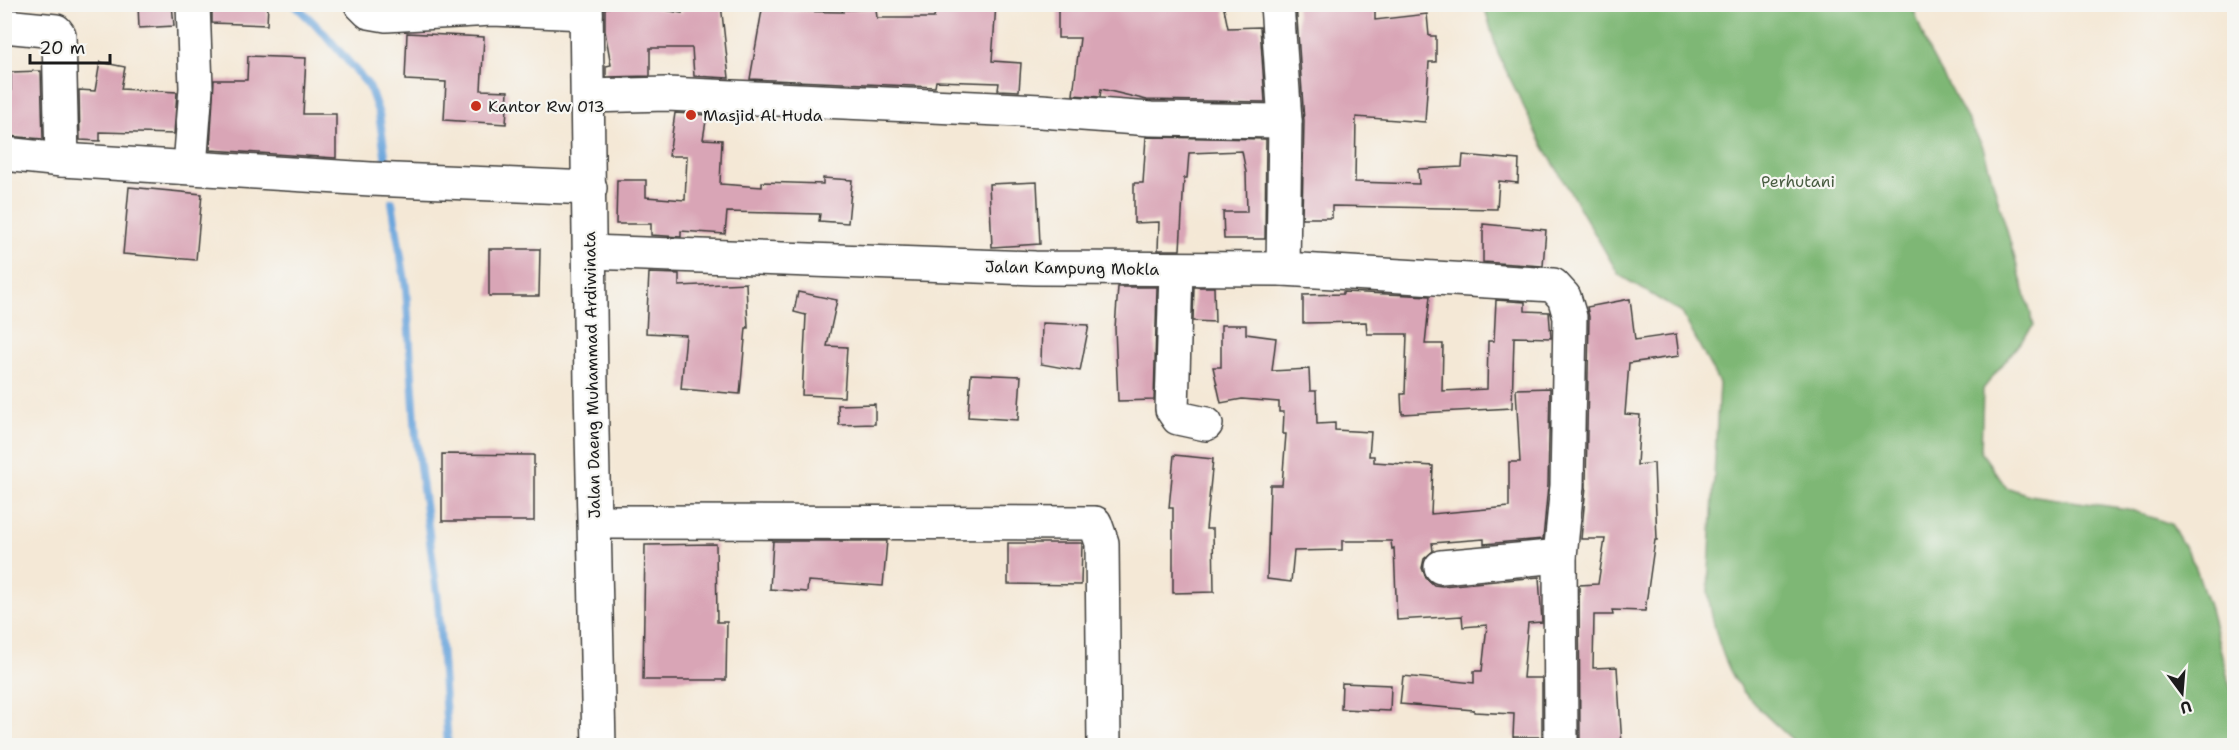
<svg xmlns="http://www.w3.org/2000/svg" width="2239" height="750" viewBox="0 0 2239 750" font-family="'Shantell Sans',sans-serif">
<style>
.forest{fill:#7eb775;stroke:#4d6a48;stroke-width:1.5}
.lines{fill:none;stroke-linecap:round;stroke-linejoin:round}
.stream{stroke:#6ca6dc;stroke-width:8}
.building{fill:#d9a5b6}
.minor-casing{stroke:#3c3b38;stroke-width:36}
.major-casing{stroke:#3c3b38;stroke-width:36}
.minor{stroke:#fff;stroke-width:33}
.major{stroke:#fff;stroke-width:33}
.poi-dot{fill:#c8321e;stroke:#f6f6f2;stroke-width:2}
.labels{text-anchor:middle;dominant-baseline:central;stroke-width:4.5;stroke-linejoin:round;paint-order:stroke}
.poi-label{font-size:16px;fill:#1c1c1c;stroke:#f6f6f2;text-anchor:start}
.park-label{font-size:16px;fill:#495d42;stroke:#f6f6f2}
.street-label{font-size:16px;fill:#1c1c1c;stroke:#f6f6f2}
</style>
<rect width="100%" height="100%" fill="#f6f6f2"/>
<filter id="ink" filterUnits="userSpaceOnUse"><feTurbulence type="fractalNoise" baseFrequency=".0167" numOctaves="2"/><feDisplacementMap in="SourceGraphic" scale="12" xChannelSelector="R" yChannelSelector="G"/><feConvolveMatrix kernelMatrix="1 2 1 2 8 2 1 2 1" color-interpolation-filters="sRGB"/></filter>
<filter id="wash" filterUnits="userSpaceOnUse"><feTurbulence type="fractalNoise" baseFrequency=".008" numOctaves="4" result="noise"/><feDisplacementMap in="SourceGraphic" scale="24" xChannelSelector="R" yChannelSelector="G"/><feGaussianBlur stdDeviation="1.35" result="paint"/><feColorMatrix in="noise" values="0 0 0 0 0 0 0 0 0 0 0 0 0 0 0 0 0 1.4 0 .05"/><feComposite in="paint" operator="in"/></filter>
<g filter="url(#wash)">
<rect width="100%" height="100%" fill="#f4e8d6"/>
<path class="forest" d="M 1484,5 L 1912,5 L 1928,49 L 1983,147 L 2034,325 L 1983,389 L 1981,452 L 2006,487 L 2029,495 L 2128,509 L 2171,524 L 2195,565 L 2210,609 L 2234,702 L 2234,745 L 1798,745 C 1780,728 1758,710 1742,690 C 1723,666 1711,621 1708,590 L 1719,383 L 1682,313 L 1619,275 L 1541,142 L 1498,54 Z"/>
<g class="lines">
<g class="stream">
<path d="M 294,4 L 323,32 L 369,86 L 379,114 L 387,168"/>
<path d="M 392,202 L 406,288 L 416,436 L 438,601 L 448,746"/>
</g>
</g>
<g id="blocks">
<g class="building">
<path d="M 138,4 L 172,4 L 174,26 L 139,28 Z"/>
<path d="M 212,4 L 268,4 L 267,25 L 212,23 Z"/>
<path d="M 632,4 L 682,13 L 681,4 L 721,4 L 729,78 L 694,76 L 692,48 L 650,48 L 650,76 L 606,77 L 606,66 L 611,65 L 605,31 L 605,8 Z"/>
<path d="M 763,4 L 784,4 L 783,11 L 843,12 L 842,10 L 876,9 L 877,18 L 934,18 L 936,4 L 996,4 L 992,61 L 1021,63 L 1019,91 L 998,90 L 999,83 L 936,81 L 935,87 L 750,79 Z"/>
<path d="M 1058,4 L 1223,4 L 1228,28 L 1260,27 L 1265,102 L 1147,100 L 1101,89 L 1100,97 L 1073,95 L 1080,38 L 1058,38 Z"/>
<path d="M 1296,4 L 1375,5 L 1375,20 L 1427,14 L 1429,36 L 1436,36 L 1436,62 L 1429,62 L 1425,122 L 1356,117 L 1355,182 L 1419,184 L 1418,169 L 1462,167 L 1463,155 L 1519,160 L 1518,183 L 1499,181 L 1497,209 L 1332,206 L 1332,218 L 1302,218 L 1304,121 Z"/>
<path d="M 407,33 L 484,37 L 481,90 L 508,91 L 506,124 L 444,120 L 446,82 L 405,80 Z"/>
<path d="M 248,56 L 306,58 L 303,114 L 336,114 L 336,158 L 210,150 L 214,80 L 247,80 Z"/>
<path d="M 100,62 L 125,67 L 121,89 L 177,92 L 174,134 L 100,132 L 100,141 L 80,140 L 79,90 L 95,91 Z"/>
<path d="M 41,71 L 43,139 L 8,136 L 9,118 L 4,118 L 4,94 L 11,94 L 11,72 Z"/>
<path d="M 675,113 L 707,115 L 703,139 L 722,140 L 720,184 L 762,187 L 762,182 L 823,184 L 823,178 L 852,180 L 848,223 L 819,221 L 820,214 L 727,212 L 725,234 L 681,231 L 681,237 L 651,235 L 651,224 L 616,224 L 617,180 L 646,180 L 646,197 L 685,200 L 687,156 L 669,156 Z"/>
<path d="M 1146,137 L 1266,139 L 1265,239 L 1224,239 L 1223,212 L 1247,212 L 1246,172 L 1242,151 L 1189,153 L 1187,178 L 1184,178 L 1180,250 L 1158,250 L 1159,222 L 1134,223 L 1134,183 L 1143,183 Z"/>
<path d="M 1037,182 L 1040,244 L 992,247 L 989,184 Z"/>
<path d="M 129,187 L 202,194 L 196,260 L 123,254 Z"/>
<path d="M 1483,224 L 1546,230 L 1543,266 L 1483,262 Z"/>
<path d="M 489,249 L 540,249 L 539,296 L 489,296 Z"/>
<path d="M 649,273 L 679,274 L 679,286 L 746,283 L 748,328 L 746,328 L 740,394 L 681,389 L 686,335 L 646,333 Z"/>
<path d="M 1118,287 L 1157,287 L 1154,400 L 1118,401 L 1115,328 Z"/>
<path d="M 1194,287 L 1214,287 L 1215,322 L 1193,321 Z"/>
<path d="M 798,292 L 837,300 L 827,346 L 847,347 L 844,397 L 802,395 L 806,315 L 794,312 Z"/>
<path d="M 1343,292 L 1430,296 L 1425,344 L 1443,344 L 1442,391 L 1487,389 L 1488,341 L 1494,341 L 1496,300 L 1525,302 L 1525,311 L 1549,312 L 1551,338 L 1514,337 L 1512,408 L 1402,414 L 1401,394 L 1405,394 L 1407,334 L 1367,334 L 1366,322 L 1303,323 L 1303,295 L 1343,294 Z"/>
<path d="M 1630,299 L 1635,340 L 1676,334 L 1679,356 L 1629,363 L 1625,414 L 1640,415 L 1637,465 L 1654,463 L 1657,540 L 1655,540 L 1645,611 L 1612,610 L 1613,615 L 1594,615 L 1593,668 L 1617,667 L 1622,746 L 1580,746 L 1579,585 L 1598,584 L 1605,539 L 1581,539 L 1586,486 L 1589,317 L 1587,307 Z"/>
<path d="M 1042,323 L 1089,325 L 1080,371 L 1041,364 Z"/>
<path d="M 1221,325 L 1246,325 L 1246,334 L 1276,338 L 1272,371 L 1309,369 L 1310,391 L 1316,391 L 1317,424 L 1335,423 L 1335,430 L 1371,432 L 1369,456 L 1374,456 L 1374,462 L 1433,466 L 1431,514 L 1509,507 L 1509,462 L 1520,462 L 1516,389 L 1550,388 L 1548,485 L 1543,539 L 1484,544 L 1484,539 L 1432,543 L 1433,551 L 1424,559 L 1422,568 L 1426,578 L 1434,585 L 1442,586 L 1539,577 L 1542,622 L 1528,623 L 1523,678 L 1542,678 L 1542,737 L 1513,737 L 1514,714 L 1474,712 L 1474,710 L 1400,704 L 1403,676 L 1474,683 L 1474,671 L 1482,671 L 1487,625 L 1463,627 L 1462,616 L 1397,620 L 1394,548 L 1392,549 L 1391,541 L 1342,541 L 1342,550 L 1294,551 L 1291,582 L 1267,579 L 1270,485 L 1282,485 L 1286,434 L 1283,434 L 1284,412 L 1279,412 L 1279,402 L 1242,399 L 1221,403 L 1213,367 L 1221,367 Z"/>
<path d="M 971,374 L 1021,376 L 1018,420 L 968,417 Z"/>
<path d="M 875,404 L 875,424 L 839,425 L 838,405 Z"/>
<path d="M 442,454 L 534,455 L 534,521 L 442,521 Z"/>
<path d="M 1174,455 L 1213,459 L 1206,529 L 1213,529 L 1214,592 L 1173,593 L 1173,508 L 1169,508 Z"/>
<path d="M 773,541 L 887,541 L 883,586 L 808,581 L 807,592 L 770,589 Z"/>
<path d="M 1008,543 L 1082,543 L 1081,585 L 1008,584 Z"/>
<path d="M 716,544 L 717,622 L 727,622 L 726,680 L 643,680 L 645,545 Z"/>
<path d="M 1342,683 L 1391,685 L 1390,711 L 1341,709 Z"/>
</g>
</g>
</g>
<g filter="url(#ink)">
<use href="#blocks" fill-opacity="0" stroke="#3c3b38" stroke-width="1.5"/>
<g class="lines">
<g class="minor-casing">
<g id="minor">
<path d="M 361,4 L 369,12 L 386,15 L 492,9 L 586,13"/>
<path d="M 1277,4 L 1285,121 L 1283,269"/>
<path d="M 4,26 L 56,31 L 59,35 L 62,160"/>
<path d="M 588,96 L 667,94 L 1041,111 L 1151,119 L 1285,121"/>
<path d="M 4,154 L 62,160 L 371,179 L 590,188"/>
<path d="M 190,167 L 196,88 L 193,4"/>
<path d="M 589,252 L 1035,268 L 1283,269 L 1553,285 L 1564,297 L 1570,317 L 1567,486 L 1560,556 L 1561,746"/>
<path d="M 1176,270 L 1172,409 L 1178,418 L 1206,424"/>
<path d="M 595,522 L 1095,523 L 1102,543 L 1104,746"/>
<path d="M 1441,567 L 1560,556"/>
</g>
</g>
<g class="major-casing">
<path id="major" d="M 586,4 L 591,386 L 599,746"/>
</g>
<use href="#minor" class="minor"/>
<use href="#major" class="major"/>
</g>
</g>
<g class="poi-dot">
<circle cx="476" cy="106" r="6"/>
<circle cx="691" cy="115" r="6"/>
</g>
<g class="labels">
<g class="poi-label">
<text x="488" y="106">Kantor Rw 013</text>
<text x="703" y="115">Masjid Al Huda</text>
</g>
<g class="park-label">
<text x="1798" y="181">Perhutani</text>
</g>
<g class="street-label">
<text transform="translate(1072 268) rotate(1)">Jalan Kampung Mokla</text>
<text transform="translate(592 375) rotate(-91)">Jalan Daeng Muhammad Ardiwinata</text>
</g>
</g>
<rect width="2239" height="750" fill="none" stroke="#f6f6f2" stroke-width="24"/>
<g transform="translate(2182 693) rotate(164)" stroke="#f6f6f2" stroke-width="4.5" paint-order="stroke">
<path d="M0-4.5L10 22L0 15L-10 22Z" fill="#1c1c1c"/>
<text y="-9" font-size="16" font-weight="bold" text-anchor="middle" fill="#1c1c1c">U</text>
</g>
<path d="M30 54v9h80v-9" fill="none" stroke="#1c1c1c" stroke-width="3"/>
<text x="39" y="54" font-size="18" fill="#1c1c1c" stroke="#f6f6f2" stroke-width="4.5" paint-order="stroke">20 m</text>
</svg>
